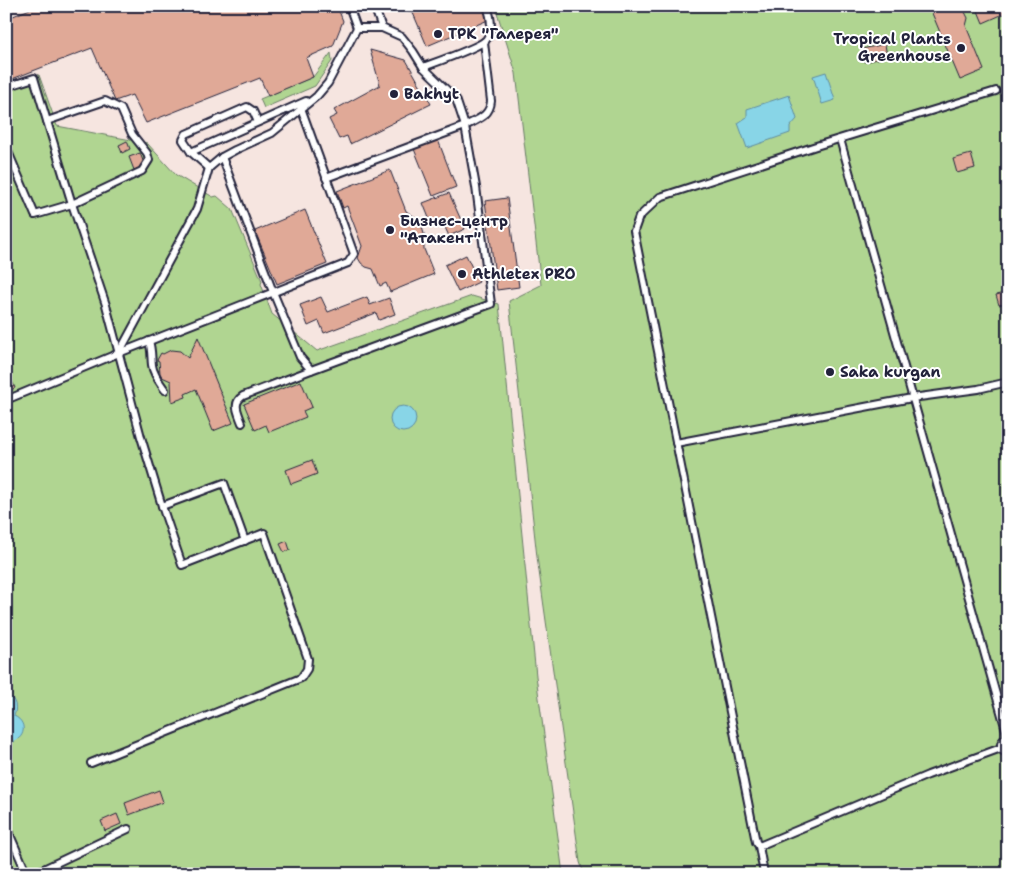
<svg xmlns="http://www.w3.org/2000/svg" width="1014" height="880" viewBox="0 0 1014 880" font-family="'Shantell Sans',sans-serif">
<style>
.green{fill:#b0d591;stroke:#697c66}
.water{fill:#88d5e7;stroke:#5f8da2}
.building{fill:#e0a997;stroke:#22223b}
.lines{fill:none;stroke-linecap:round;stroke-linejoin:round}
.service-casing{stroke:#22223b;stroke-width:10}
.service{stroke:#fff;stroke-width:6}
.poi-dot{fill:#22223b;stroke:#fff;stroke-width:2}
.labels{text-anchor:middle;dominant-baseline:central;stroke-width:4;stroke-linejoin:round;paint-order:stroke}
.poi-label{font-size:15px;font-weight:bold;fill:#22223b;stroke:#fff;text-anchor:start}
</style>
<rect width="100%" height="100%" fill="#f6e5e0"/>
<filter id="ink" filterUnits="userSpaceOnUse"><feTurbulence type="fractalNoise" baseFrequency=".02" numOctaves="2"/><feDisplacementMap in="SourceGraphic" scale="10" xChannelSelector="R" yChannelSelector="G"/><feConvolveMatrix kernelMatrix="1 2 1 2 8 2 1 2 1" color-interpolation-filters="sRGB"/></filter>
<g filter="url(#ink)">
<g class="green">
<path d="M 495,6 L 1008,6 L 1008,874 L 584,874 L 580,862 L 537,557 L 509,301 L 541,285 L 516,73 Z"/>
<path d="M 331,53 L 332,61 L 315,86 L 264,108 L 260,99 L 313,77 Z"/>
<path d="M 39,75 L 57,126 L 147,143 L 176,175 L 213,197 L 217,196 L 232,209 L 262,281 L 261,284 L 272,314 L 317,351 L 472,296 L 499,304 L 536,676 L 563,874 L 6,874 L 6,81 Z"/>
</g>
<g class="water">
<path d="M 826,72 L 835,100 L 822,104 L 813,76 Z"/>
<path d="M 789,95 L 797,119 L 790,127 L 790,133 L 747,148 L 738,123 L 747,117 L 747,109 Z"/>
<circle cx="403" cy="419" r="13"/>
<path d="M 6,682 L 9,691 L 8,695 C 16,700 17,708 14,716 C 30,723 24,744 6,742 Z"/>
</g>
<g class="building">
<path d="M 37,6 L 337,6 L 343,21 L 333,46 L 306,58 L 313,77 L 268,96 L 260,78 L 146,123 L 132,95 L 115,101 L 92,48 L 7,81 L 6,19 Z"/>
<path d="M 399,6 L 482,6 L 488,20 L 427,46 L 413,13 Z"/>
<path d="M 929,6 L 959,6 L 964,10 L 968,18 L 966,26 L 984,70 L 960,80 Z"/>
<path d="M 976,6 L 1008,6 L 1008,12 L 983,23 Z"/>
<path d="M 885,44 L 887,57 L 864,62 L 862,49 Z"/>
<path d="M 370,50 L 406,60 L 431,104 L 350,144 L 347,136 L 339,139 L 329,119 L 337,115 L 334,110 L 380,85 Z"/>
<path d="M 438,140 L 456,187 L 433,196 L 414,149 Z"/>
<path d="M 127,141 L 130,149 L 122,153 L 119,145 Z"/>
<path d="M 140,153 L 145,166 L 134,170 L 129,157 Z"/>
<path d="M 971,154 L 975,168 L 957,173 L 953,159 Z"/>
<path d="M 390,170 L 406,211 L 418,219 L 422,227 L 424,234 L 424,249 L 434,274 L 390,292 L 386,283 L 380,286 L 373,269 L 366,267 L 361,263 L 358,258 L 362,246 L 347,206 L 343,208 L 337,191 Z"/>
<path d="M 449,193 L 465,229 L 449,236 L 441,219 L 431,223 L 423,203 Z"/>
<path d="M 507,198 L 519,287 L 497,290 L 485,201 Z"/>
<path d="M 305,210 L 327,264 L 277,284 L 255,231 Z"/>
<path d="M 466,255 L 479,282 L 458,292 L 445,265 Z"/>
<path d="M 1008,292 L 1008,303 L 999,305 L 996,295 Z"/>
<path d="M 321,297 L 328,312 L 367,297 L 370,305 L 389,298 L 395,314 L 379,320 L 376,313 L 324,333 L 319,321 L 308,326 L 300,305 Z"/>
<path d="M 198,337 L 233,423 L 213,431 L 196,389 L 185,394 L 186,397 L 172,402 L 171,381 L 162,377 L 160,373 L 159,361 L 157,360 L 161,353 L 163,354 L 171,350 L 180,351 L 188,358 Z"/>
<path d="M 6,368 L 15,388 L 6,392 Z"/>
<path d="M 301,381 L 312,407 L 303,411 L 306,417 L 269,432 L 266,425 L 255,430 L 244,404 Z"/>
<path d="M 312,460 L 317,474 L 291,484 L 286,470 Z"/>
<path d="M 287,541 L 290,550 L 284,552 L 280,544 Z"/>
<path d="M 159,790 L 163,802 L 129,815 L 125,803 Z"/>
<path d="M 117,814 L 121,824 L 105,831 L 101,821 Z"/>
<path d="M 6,854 L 14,874 L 6,874 Z"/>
</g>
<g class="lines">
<g class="service-casing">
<g id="service">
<path d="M 374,6 L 382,28"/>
<path d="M 6,8 L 10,6"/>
<path d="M 423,67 C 434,63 480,47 486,40 C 494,30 491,17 487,6"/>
<path d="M 6,87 L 34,78 L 72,204 L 106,305 L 141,437 L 162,506 L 182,565 L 264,533 L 308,659 L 307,669 L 301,678 L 91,763"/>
<path d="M 840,139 L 1008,737"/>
<path d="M 6,147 L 35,215 L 72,204 L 142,171 L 149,160 L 147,153 L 132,134 L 121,109 L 105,101 L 47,121"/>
<path d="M 191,152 L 306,101"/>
<path d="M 222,157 L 273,292 L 300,357 L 311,370 L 491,304 L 476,187 L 465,126 L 456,99 L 423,67 L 413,51 L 402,37 L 382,28 L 357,28"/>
<path d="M 209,168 L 191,152 L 183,140 L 186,134 L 247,107 L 253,111 L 258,122"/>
<path d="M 326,178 L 465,126 C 478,119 490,116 491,101 L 484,42"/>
<path d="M 149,341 C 152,350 151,357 152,365 C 153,374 160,383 165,390"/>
<path d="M 119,353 L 197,209 L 209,168 L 222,157 L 235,150 L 272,133 L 317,96 L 328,83 L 357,28 L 349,6"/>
<path d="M 6,400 L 119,353 L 348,263 L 354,254 L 301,108"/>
<path d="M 242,423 C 238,412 232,403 243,396 L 311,370"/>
<path d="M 676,443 L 912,398 L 978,389 L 1008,382"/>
<path d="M 162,506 L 224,483 L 245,541"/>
<path d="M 1008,737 C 1001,740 999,745 1003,751 L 1008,753"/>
<path d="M 6,826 L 27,874"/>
<path d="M 759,846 L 928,775 L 1001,748"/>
<path d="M 33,874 L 128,829"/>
<path d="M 764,874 L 759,846 L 756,842 L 634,231 L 639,217 L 660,197 L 816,146 L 996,91"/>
</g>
</g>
<use href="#service" class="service"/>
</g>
</g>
<g class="poi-dot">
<circle cx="438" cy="34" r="5"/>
<circle cx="961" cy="48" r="5"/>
<circle cx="394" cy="94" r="5"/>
<circle cx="390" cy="230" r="5"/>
<circle cx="462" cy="274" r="5"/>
<circle cx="830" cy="372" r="5"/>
</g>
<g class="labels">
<g class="poi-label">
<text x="448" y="34">ТРК "Галерея"</text>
<text x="951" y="39" text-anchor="end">Tropical Plants<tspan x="951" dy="17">Greenhouse</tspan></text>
<text x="404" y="94">Bakhyt</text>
<text x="400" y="221">Бизнес-центр<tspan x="400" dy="17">"Атакент"</tspan></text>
<text x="472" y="274">Athletex PRO</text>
<text x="840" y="372">Saka kurgan</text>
</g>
</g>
<rect width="1014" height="880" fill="none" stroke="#fff" stroke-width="25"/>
<rect x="12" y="12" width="989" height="855" fill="none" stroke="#22223b" stroke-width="2" filter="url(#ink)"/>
</svg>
